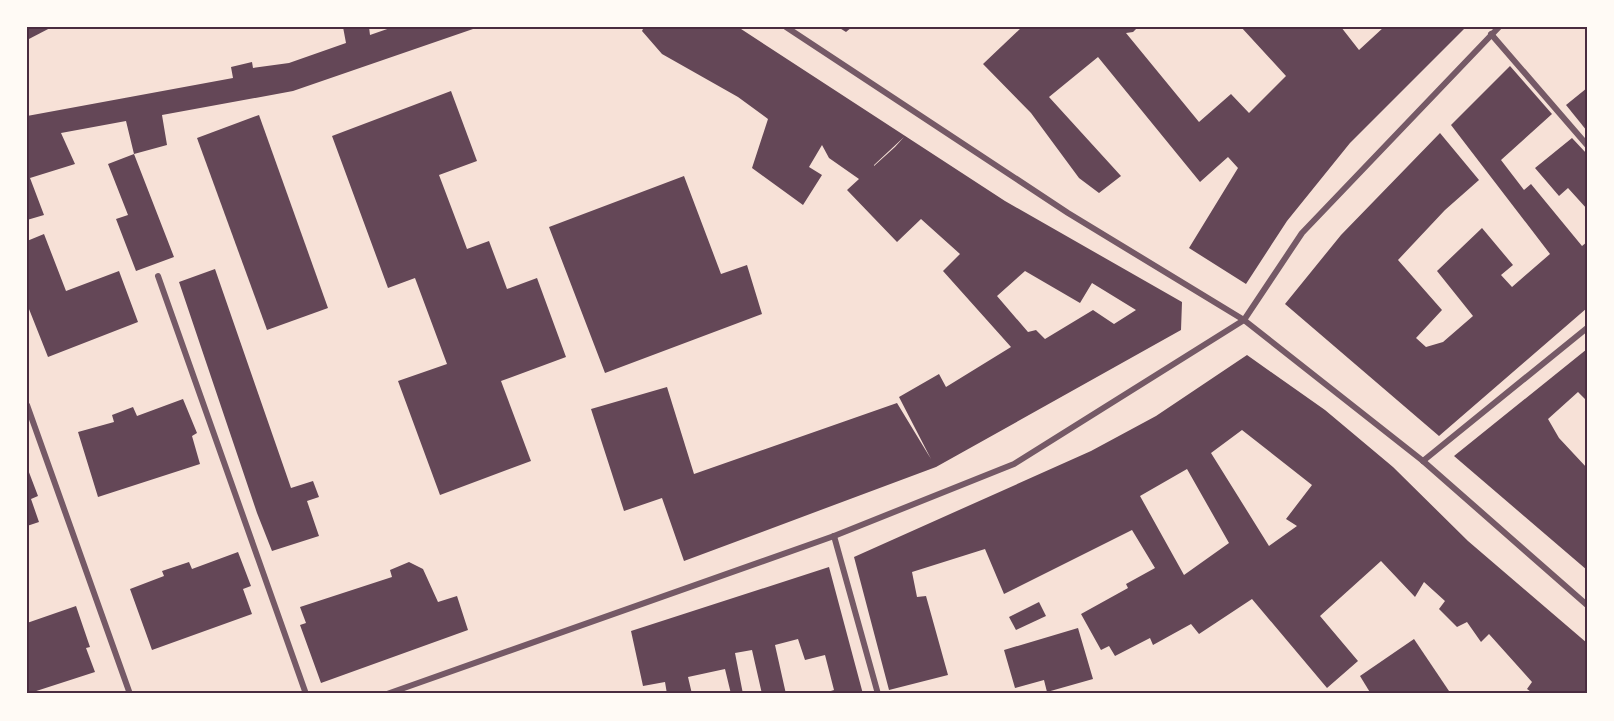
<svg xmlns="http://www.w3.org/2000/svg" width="1614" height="721" viewBox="0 0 1614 721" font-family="Helvetica,sans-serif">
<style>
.building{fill:#644757;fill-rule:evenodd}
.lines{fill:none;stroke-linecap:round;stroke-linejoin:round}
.minor{stroke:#755966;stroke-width:6}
.neatline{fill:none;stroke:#4a2c40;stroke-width:2}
</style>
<rect width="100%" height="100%" fill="#f7e1d7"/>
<g class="building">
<path d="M 27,27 L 52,27 L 27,40 Z"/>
<path d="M 343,27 L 369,27 L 370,35 L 393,27 L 473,29 L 293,91 L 162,115 L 167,145 L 134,154 L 126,121 L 61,133 L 75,164 L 30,178 L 44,215 L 27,220 L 27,116 L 233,78 L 231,67 L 252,62 L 253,68 L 289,63 L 346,43 Z"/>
<path d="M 644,27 L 738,27 L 1005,201 L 1182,302 L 1181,330 L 936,467 L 684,561 L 662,498 L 624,511 L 591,409 L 667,387 L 694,474 L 897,403 L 931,459 L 899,397 L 939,374 L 946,387 L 1011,347 L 943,271 L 960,254 L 921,219 L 897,242 L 847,190 L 859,179 L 829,158 L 822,145 L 809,167 L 822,175 L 803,205 L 752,168 L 768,119 L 738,97 L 662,54 L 642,31 ZM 904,137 L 895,147 L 874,166 L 874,165 ZM 1025,271 L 1080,303 L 1092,283 L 1136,310 L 1114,324 L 1093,310 L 1045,339 L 1036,330 L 1028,332 L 997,296 Z"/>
<path d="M 838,27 L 852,27 L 846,32 Z"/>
<path d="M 1022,27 L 1138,27 L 1133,32 L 1126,33 L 1199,122 L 1231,94 L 1249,113 L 1286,76 L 1241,27 L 1341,27 L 1359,50 L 1384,27 L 1466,27 L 1350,143 L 1287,221 L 1246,284 L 1189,248 L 1238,168 L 1228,157 L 1200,182 L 1098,57 L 1049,97 L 1121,176 L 1099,193 L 1079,178 L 1031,113 L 983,64 Z"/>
<path d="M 1510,66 L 1552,114 L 1501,160 L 1524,190 L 1531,184 L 1582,246 L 1587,242 L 1587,308 L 1439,436 L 1285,304 L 1341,235 L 1440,133 L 1479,180 L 1445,210 L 1398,260 L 1442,310 L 1416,338 L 1426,347 L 1443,342 L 1473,316 L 1437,271 L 1482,228 L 1513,265 L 1501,275 L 1512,287 L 1550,254 L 1451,125 Z"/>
<path d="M 1587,88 L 1587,131 L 1566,105 Z"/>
<path d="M 451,91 L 477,161 L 439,175 L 467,249 L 489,241 L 507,289 L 537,278 L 566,357 L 501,381 L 531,461 L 440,495 L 398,381 L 447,364 L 415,278 L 388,288 L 332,136 Z"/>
<path d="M 259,115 L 328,308 L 267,330 L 197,138 Z"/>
<path d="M 1572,138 L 1587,154 L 1587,209 L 1568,188 L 1559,196 L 1535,168 Z"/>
<path d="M 134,154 L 174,257 L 136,271 L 116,219 L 128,215 L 108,164 Z"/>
<path d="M 684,176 L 721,274 L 747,265 L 762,314 L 605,373 L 549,227 Z"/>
<path d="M 44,234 L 66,291 L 119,271 L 138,322 L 48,357 L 27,304 L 27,241 Z"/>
<path d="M 215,269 L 291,488 L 313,481 L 319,497 L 307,501 L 319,536 L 272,551 L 257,513 L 179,282 Z"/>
<path d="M 1587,349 L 1587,401 L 1578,392 L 1548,419 L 1559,438 L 1587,468 L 1587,570 L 1454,456 Z"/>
<path d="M 1247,355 L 1325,410 L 1393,467 L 1468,541 L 1587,643 L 1587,694 L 1534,694 L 1527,689 L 1532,682 L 1489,634 L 1481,642 L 1467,622 L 1457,627 L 1439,609 L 1445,601 L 1424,582 L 1415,597 L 1381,561 L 1320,616 L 1358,661 L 1327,688 L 1252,599 L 1199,634 L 1191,624 L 1153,645 L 1150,638 L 1115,656 L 1109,646 L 1101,650 L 1081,614 L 1128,588 L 1126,584 L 1155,568 L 1132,530 L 1004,594 L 985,549 L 912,572 L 917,597 L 926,596 L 948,675 L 889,690 L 854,557 L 1091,451 L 1156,416 ZM 1242,430 L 1312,485 L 1286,519 L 1297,526 L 1269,546 L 1211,453 ZM 1187,469 L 1229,543 L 1184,575 L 1140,496 Z"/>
<path d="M 183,399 L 197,433 L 192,436 L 200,464 L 98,497 L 78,432 L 114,422 L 112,415 L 133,407 L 137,416 Z"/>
<path d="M 27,467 L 38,496 L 31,499 L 39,522 L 27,526 Z"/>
<path d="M 238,552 L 251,586 L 243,589 L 252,614 L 152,650 L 130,589 L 164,576 L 162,571 L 189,562 L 192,569 Z"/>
<path d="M 409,562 L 423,569 L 438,602 L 457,596 L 468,630 L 321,683 L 300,625 L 306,623 L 300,607 L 392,577 L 390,570 Z"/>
<path d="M 829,567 L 863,694 L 821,694 L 834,690 L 825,655 L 805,660 L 798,639 L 775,645 L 786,694 L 762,694 L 752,650 L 735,653 L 743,694 L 731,694 L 725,669 L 688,677 L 692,694 L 667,694 L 665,682 L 643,686 L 631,631 Z"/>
<path d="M 1039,602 L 1046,616 L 1016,630 L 1009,617 Z"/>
<path d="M 76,606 L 90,647 L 86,648 L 95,672 L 27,694 L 27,623 Z"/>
<path d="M 1078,628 L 1093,679 L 1047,692 L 1044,680 L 1015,688 L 1004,650 Z"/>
<path d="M 1414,639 L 1451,694 L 1371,694 L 1360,676 Z"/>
</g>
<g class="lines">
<g class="minor">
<path d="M 786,27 L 1068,213 L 1244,320 L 1423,461 L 1587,605"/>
<path d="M 1491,34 L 1587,145"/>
<path d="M 158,276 L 306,694"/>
<path d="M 27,405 L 130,694"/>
<path d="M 1423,461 L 1587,328"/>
<path d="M 834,536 L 878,694"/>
<path d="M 387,694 L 834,536 L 1014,464 L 1244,320 L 1302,233 L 1499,27"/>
</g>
</g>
<rect width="1614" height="721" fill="none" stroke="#fffaf5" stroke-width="57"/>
<rect x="28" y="28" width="1558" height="664" class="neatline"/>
</svg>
